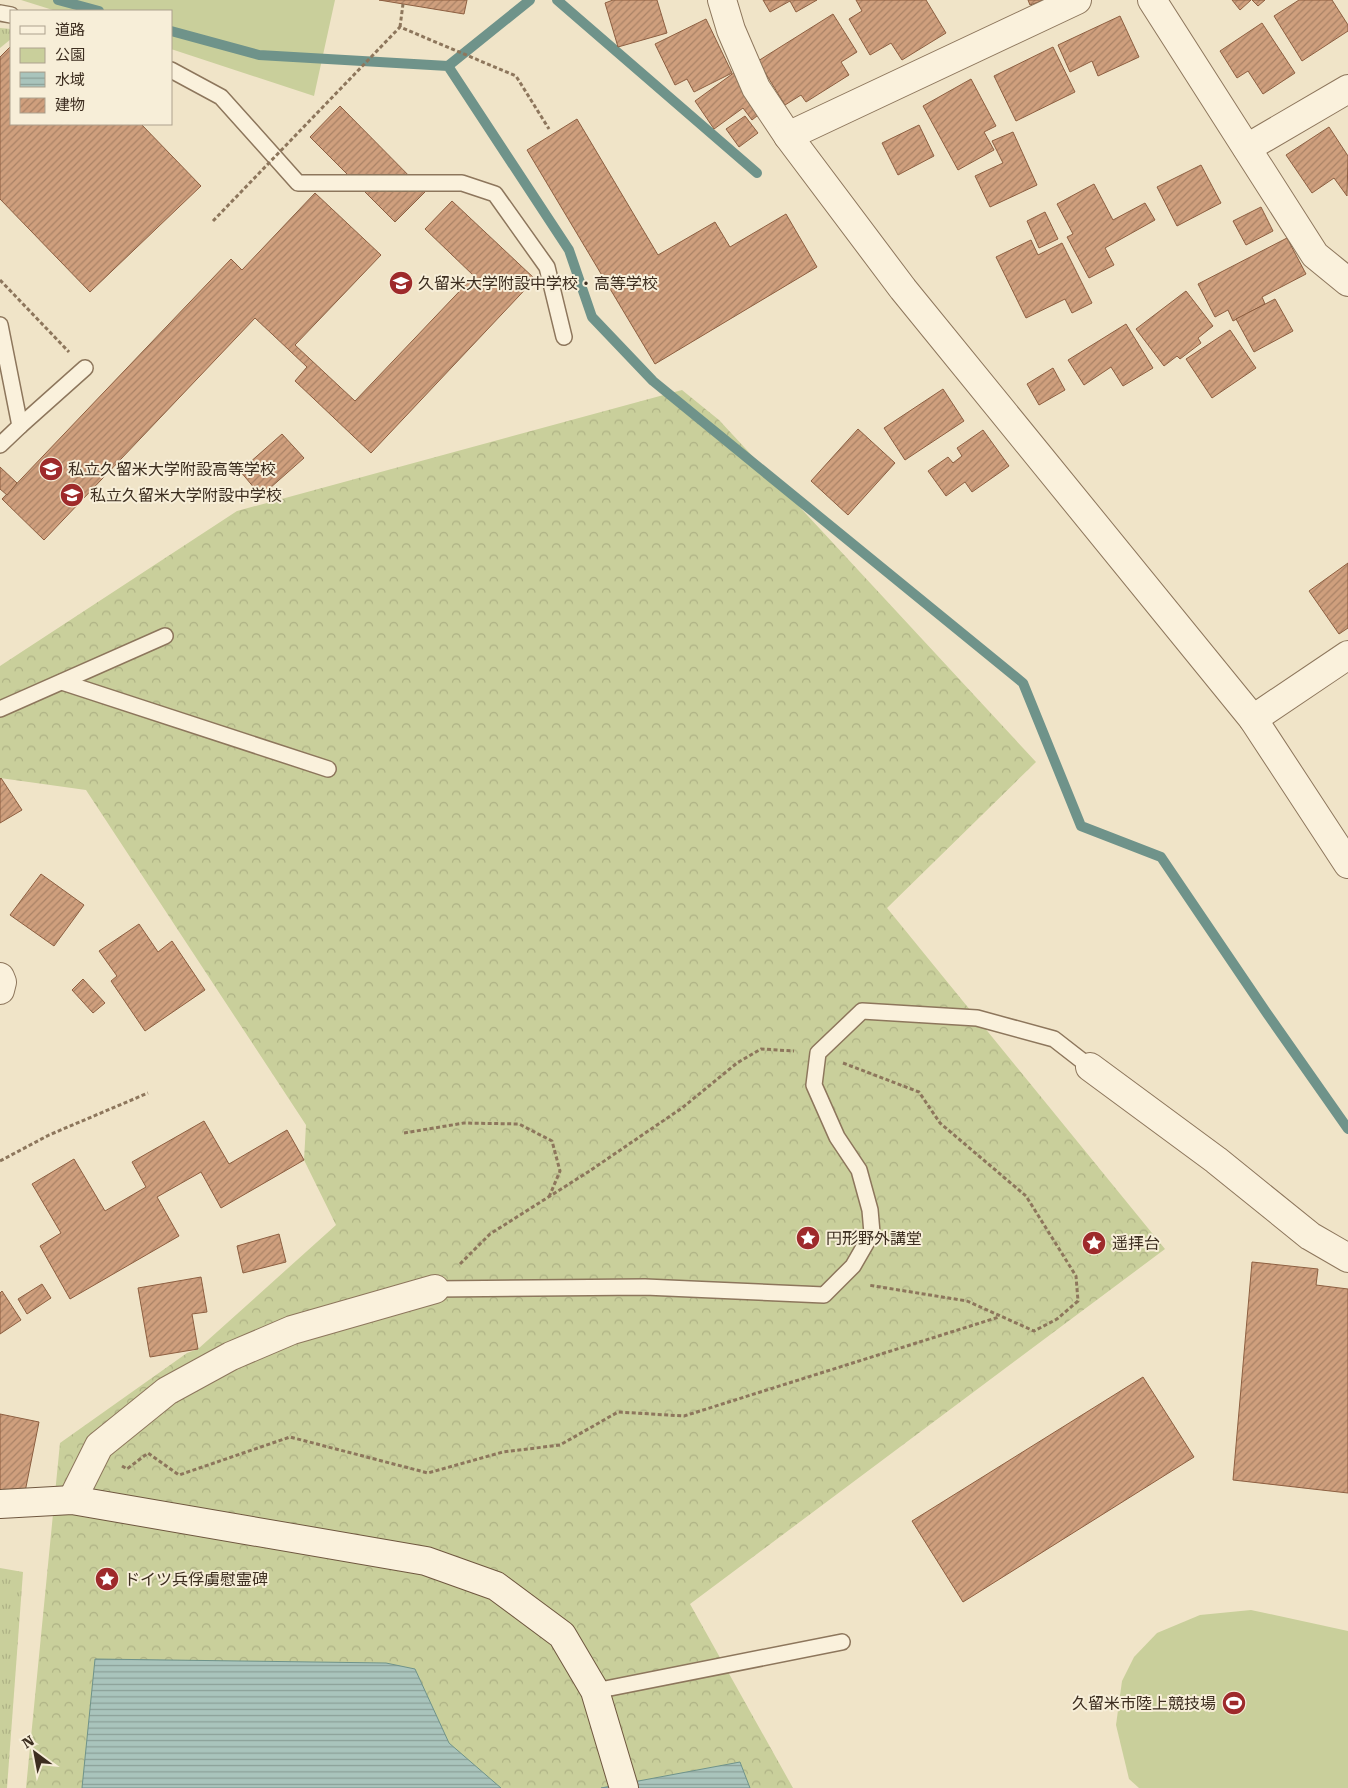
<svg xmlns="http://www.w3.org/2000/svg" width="1348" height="1788" viewBox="0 0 1348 1788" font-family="'Roboto Serif','Noto Sans JP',serif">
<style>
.grass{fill:url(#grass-tufts)}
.forest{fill:url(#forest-crowns)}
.park{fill:#c9cf9b}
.water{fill:url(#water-rules);stroke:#6f938a}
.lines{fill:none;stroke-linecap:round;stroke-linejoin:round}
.stream{stroke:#6f938a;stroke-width:10}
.building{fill:url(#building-hatch);stroke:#8d5f41}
.lane-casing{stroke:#8d765c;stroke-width:18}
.street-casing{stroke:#8d765c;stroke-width:30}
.secondary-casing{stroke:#6f573f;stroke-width:30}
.path{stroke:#8d765c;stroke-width:3;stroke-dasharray:4 2.5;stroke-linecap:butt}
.lane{stroke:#faf1dc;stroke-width:15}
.street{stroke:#faf1dc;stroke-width:28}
.secondary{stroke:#faf1dc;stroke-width:28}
.path-bridge{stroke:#8d765c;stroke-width:3;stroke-dasharray:4 2.5;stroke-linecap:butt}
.labels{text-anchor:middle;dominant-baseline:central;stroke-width:4;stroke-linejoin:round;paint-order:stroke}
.poi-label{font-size:16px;fill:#3d2e20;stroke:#f7eed8;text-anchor:start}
</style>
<defs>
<pattern id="grass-tufts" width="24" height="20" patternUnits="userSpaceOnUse" patternTransform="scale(1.25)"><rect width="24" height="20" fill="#c9cf9b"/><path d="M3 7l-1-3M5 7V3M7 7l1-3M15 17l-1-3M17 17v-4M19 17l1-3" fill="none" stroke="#aeb285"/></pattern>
<pattern id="forest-crowns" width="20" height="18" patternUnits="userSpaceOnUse" patternTransform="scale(1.25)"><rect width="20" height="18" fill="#c9cf9b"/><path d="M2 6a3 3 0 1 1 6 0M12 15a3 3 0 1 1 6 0" fill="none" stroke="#aeb285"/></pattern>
<pattern id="water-rules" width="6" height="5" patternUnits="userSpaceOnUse" patternTransform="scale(1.25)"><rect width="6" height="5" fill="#a9c4bc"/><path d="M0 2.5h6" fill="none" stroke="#8ba098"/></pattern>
<pattern id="building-hatch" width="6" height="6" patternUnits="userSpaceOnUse" patternTransform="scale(1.25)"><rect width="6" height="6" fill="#cf9f7d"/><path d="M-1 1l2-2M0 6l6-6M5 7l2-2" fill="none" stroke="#a98266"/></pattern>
</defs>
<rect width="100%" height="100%" fill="#f0e4c8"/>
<g class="grass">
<path d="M 0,28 L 11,29 L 11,39 L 0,48 Z"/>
<path d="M 0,1568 L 23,1572 L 7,1788 L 0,1788 Z"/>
</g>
<path class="forest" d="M 682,390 L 719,420 L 1036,762 L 887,908 L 1165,1249 L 690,1604 L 793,1788 L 26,1788 L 60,1443 L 187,1353 L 198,1349 L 336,1225 L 304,1160 L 306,1125 L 86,790 L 0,778 L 0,666 L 237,511 Z"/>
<g class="park">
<path d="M 21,0 L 335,0 L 314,96 L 171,49 L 171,11 L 56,11 Z"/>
<path d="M 1251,1610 L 1348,1631 L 1348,1788 L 1139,1788 L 1129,1779 L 1116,1725 L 1122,1681 L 1134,1657 L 1157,1633 L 1200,1615 Z"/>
</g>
<g class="water">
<path d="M 95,1659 L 386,1663 L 415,1669 L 449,1743 L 501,1788 L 82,1788 Z"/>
<path d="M 740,1762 L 750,1788 L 601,1788 Z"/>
</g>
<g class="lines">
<g class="stream">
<path d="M 58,0 L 99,11"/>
<path d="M 557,0 L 757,173"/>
<path d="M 171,31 L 259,55 L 448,66 L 569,250 L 592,317 L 653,381 L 1023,683 L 1081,826 L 1161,857 L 1266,1012 L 1348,1129"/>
<path d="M 448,66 L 530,0"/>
</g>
</g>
<g class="building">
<path d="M 379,0 L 467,0 L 464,14 Z"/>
<path d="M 613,0 L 657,0 L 667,33 L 618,47 L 605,3 Z"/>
<path d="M 763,0 L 817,0 L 796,12 L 790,1 L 770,12 Z"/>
<path d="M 856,0 L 926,0 L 946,33 L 902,60 L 891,43 L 870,55 L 849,19 L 862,11 Z"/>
<path d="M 1028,0 L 1044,0 L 1030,5 Z"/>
<path d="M 1232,0 L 1251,0 L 1240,10 Z"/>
<path d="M 1252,0 L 1265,0 L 1258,6 Z"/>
<path d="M 1299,0 L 1332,0 L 1348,25 L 1348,31 L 1302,61 L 1274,16 Z"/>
<path d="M 833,14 L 857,52 L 841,62 L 849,75 L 806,102 L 801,95 L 785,105 L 758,61 Z"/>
<path d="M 1120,16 L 1139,57 L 1098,76 L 1092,61 L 1070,72 L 1058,45 Z"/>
<path d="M 706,19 L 732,73 L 694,92 L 687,79 L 675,85 L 655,44 Z"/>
<path d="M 1262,23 L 1295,73 L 1263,94 L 1248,71 L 1237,78 L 1220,51 Z"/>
<path d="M 11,46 L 11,124 L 141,124 L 201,186 L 90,292 L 0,199 L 0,57 Z"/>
<path d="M 1053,47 L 1075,92 L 1016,121 L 994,76 Z"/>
<path d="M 735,72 L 763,111 L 752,120 L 743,108 L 714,129 L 695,101 Z"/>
<path d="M 971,79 L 996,126 L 984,132 L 994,150 L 958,170 L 923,106 Z"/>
<path d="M 340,106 L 425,192 L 395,222 L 310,137 Z"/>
<path d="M 745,116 L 758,133 L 739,147 L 726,129 Z"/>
<path d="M 577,119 L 658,255 L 715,222 L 730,247 L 786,214 L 817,267 L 655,364 L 527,150 Z"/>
<path d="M 919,125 L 934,156 L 898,175 L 882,143 Z"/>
<path d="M 1329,127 L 1348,156 L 1347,196 L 1334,178 L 1312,193 L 1286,155 Z"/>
<path d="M 1013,132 L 1037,185 L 990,207 L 975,176 L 1003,163 L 992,141 Z"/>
<path d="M 1201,165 L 1221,203 L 1177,226 L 1157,187 Z"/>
<path d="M 1094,184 L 1113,220 L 1145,203 L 1155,220 L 1105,248 L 1114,265 L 1089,278 L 1067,237 L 1073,234 L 1057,204 Z"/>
<path d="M 315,193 L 381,255 L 295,345 L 355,401 L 474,276 L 425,229 L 452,201 L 535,279 L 371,453 L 295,381 L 307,367 L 255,318 L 44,540 L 2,499 L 231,259 L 242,270 Z"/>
<path d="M 1261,207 L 1273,231 L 1246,245 L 1233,221 Z"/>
<path d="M 1045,212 L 1058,239 L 1039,248 L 1027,221 Z"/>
<path d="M 1287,238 L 1306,274 L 1262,297 L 1265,304 L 1233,321 L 1228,310 L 1215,317 L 1198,284 Z"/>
<path d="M 1031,240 L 1038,255 L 1062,243 L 1092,303 L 1072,313 L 1065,299 L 1026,318 L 996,257 Z"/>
<path d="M 1186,291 L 1213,326 L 1198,338 L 1201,343 L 1180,359 L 1177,356 L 1164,366 L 1136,329 Z"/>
<path d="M 1275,299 L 1293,331 L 1254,352 L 1236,319 Z"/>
<path d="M 1126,324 L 1153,368 L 1123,386 L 1111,367 L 1084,385 L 1068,360 Z"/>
<path d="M 1230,330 L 1256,368 L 1212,398 L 1186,359 Z"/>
<path d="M 1053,368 L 1065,390 L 1039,405 L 1027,384 Z"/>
<path d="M 943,389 L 964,421 L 905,460 L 884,428 Z"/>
<path d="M 858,429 L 895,463 L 848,515 L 811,481 Z"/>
<path d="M 983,430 L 1009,466 L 972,492 L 965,482 L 946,496 L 928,471 L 948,457 L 953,463 L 962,456 L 957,448 Z"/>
<path d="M 282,434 L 304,458 L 261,496 L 240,471 Z"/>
<path d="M 0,467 L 17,483 L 7,495 L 0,489 Z"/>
<path d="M 1348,563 L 1348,628 L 1339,634 L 1309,591 Z"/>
<path d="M 1,778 L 22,810 L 0,823 L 0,779 Z"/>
<path d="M 41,874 L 84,905 L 54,946 L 10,915 Z"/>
<path d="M 139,924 L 158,952 L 172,941 L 205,990 L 145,1031 L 111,981 L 117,976 L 99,951 Z"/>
<path d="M 83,979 L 105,1003 L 93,1013 L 72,990 Z"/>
<path d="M 204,1121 L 229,1164 L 287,1130 L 304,1160 L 221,1208 L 201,1172 L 157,1197 L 179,1236 L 70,1299 L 40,1246 L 61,1233 L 32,1184 L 74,1159 L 105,1211 L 146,1187 L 132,1162 Z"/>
<path d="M 279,1234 L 286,1262 L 243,1273 L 237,1246 Z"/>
<path d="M 1252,1262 L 1318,1269 L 1316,1285 L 1348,1289 L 1348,1493 L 1233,1480 Z"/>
<path d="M 201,1277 L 207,1312 L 192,1314 L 198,1349 L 150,1357 L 138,1288 Z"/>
<path d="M 42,1284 L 51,1298 L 27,1314 L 18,1299 Z"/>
<path d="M 2,1291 L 21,1320 L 0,1334 L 0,1293 Z"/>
<path d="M 1143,1377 L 1194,1457 L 963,1602 L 912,1521 Z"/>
<path d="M 0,1414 L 39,1422 L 23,1502 L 0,1497 Z"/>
</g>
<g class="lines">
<g class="lane-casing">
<g id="lane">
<path d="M 0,13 L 11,15"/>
<path d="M 171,70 L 221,97 L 298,183 L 462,183 L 495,194 L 547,267 L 564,337"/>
<path d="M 0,325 L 20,426 L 0,445"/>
<path d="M 20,426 L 85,368"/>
<path d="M 62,682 L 328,769"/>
<path d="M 0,709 L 165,636"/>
<path d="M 435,1289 L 645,1287 L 824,1295 L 853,1266 L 872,1233 L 870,1210 L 859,1170 L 837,1137 L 814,1085 L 818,1053 L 862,1011 L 977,1018 L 1054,1039 L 1090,1067"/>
<path d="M 595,1691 L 842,1642"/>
</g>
</g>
<g class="street-casing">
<g id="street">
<path d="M 722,0 L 731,30 L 756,88 L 788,136 L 903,289 L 1253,719 L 1348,864"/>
<path d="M 1152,0 L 1315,255 L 1348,282"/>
<path d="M 788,136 L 1077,0"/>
<path d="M 1247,148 L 1348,89"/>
<path d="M 1253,719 L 1348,655"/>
<path d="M 0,977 L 2,982 L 0,990"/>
<path d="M 1090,1067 L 1216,1160 L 1310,1236 L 1348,1258"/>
<path d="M 72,1500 L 99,1446 L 167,1391 L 231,1356 L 292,1330 L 435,1289"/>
</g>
</g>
<g class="secondary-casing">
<path id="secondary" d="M 0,1504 L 72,1500 L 426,1561 L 496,1586 L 562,1635 L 595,1691 L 624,1788"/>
</g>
<g class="path">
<path d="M 400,27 L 403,4"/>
<path d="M 0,280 L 69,352"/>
<path d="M 843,1063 L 919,1092 L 940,1123 L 1026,1196 L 1076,1276 L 1078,1301 L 1057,1319 L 1034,1331 L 967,1301 L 868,1285"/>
<path d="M 404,1133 L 464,1123 L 519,1124 L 552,1141 L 560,1171 L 549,1197"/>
<path d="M 0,1161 L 49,1135 L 148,1093"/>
<path d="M 460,1264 L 490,1234 L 588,1172 L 682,1108 L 737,1063 L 761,1049 L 794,1051"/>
<path d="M 122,1466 L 127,1469 L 148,1453 L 179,1475 L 290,1437 L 428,1473 L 503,1452 L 560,1445 L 618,1412 L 684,1416 L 999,1317"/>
</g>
<use href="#lane" class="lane"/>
<use href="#street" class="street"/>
<use href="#secondary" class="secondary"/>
<path class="path-bridge" d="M 213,221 L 400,27 L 516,76 L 549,129"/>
</g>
<defs>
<g id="school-disc" transform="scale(1.25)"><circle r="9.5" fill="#9e2a2b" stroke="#f7eed8"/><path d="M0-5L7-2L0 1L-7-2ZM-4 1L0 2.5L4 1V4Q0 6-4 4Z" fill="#fff"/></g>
<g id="sight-disc" transform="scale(1.25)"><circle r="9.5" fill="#9e2a2b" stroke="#f7eed8"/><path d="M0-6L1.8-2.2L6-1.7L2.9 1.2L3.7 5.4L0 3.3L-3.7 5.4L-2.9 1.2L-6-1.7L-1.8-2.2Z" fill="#fff"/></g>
<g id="stadium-disc" transform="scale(1.25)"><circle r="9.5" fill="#9e2a2b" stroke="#f7eed8"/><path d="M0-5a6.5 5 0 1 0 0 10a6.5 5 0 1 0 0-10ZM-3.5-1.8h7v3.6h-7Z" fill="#fff"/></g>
</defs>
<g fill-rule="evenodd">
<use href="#school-disc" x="401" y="283"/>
<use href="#school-disc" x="51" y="469"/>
<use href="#school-disc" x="72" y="495"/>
<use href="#sight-disc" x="808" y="1238"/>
<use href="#sight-disc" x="1094" y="1243"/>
<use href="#sight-disc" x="107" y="1579"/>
<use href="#stadium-disc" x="1234" y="1703"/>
</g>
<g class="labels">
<g class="poi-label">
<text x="418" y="283">久留米大学附設中学校・高等学校</text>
<text x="68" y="469">私立久留米大学附設高等学校</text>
<text x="90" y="495">私立久留米大学附設中学校</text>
<text x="826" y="1238">円形野外講堂</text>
<text x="1112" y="1243">遥拝台</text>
<text x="124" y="1579">ドイツ兵俘虜慰霊碑</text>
<text x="1216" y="1703" text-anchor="end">久留米市陸上競技場</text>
</g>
</g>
<rect x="10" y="10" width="162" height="115" fill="#f7eed8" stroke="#ada18e"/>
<rect x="20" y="26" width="25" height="8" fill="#faf1dc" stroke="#ada18e"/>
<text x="55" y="35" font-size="15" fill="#3d2e20">道路</text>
<rect x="20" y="48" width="25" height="15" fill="#c9cf9b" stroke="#ada18e"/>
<text x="55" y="60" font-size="15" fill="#3d2e20">公園</text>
<rect x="20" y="72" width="25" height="15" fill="url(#water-rules)" stroke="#ada18e"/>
<text x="55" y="85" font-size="15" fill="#3d2e20">水域</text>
<rect x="20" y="98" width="25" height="15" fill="url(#building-hatch)" stroke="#ada18e"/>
<text x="55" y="110" font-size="15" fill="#3d2e20">建物</text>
<g transform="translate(35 1753) rotate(328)" stroke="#f7eed8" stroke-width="4" paint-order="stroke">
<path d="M0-4L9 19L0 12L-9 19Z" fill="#3d2e20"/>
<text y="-8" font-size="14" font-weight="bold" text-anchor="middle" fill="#3d2e20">N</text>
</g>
</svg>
